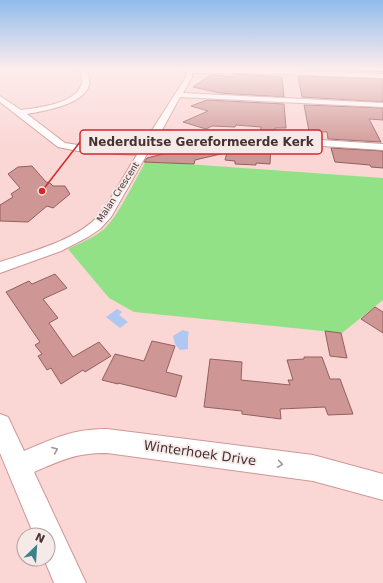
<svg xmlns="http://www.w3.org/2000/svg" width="383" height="583" viewBox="0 0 383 583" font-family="'DejaVu Sans',sans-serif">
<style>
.green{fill:#93e187}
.water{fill:#afc7f1}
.building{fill:#ce9694;stroke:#93605f}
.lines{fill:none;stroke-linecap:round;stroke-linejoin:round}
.street-casing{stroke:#cf9795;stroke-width:2}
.street{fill:#fff;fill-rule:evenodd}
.oneway{stroke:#a39898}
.labels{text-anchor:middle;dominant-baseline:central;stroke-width:3.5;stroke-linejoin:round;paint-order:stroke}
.far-street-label{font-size:9px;fill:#473130;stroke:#f6eae9}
.near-street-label{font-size:13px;fill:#473130;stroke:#f6eae9}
.leader{fill:none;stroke:#d62828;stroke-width:1.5}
.callout-dot{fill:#d62828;stroke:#f6eae9;stroke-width:1.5}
.callout{fill:#f6eae9;stroke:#d62828;stroke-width:1.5}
.callout-label{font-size:12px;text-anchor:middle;font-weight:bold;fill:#473130}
</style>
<rect width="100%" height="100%" fill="#fad6d5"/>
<path class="green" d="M 146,161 L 383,178 L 383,300 L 342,333 L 134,312 L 109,298 L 68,249 C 80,243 93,238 103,230 C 117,219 136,178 146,161 Z"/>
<g class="water">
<path d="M 117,309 L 122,312 L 119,315 L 128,322 L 120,328 L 106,317 Z"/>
<path d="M 183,330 L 189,332 L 188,335 L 188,349 L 180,350 L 175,344 L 173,336 Z"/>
</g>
<g class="building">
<path d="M 297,69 L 383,69 L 383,72 Z"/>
<path d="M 234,74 L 282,77 L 284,97 L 220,93 L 193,87 L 209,76 L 214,75 L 234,77 Z"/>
<path d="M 298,76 L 383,79 L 383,102 L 302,97 Z"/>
<path d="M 207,100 L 284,104 L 286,128 L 275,128 L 275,132 L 271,132 L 271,135 L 260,135 L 261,127 L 236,125 L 235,127 L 212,126 L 206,129 L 183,122 L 208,111 L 191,106 Z"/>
<path d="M 304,105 L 383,108 L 383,120 L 369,119 L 381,142 L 328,139 L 327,132 L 309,131 Z"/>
<path d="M 260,143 L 271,144 L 270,164 L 256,163 L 256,165 L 235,164 L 235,161 L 225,160 L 228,149 L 259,151 Z"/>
<path d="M 187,148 L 225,150 L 225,153 L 195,160 L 194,164 L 144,162 L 147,158 Z"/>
<path d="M 331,148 L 383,151 L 383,168 L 371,167 L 370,165 L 335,162 Z"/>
<path d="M 32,166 L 46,182 L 50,183 L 53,186 L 65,186 L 70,194 L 53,208 L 47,206 L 28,222 L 0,221 L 0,205 L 13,197 L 11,194 L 20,188 L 8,174 L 18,167 Z"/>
<path d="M 55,274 L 67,288 L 43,299 L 58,318 L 49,323 L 73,357 L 99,342 L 111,356 L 85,372 L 83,370 L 61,384 L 51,368 L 47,370 L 38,356 L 42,354 L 35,345 L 40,342 L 6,292 L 29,281 L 32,284 Z"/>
<path d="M 375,307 L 383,312 L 383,333 L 361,319 Z"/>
<path d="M 325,331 L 341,333 L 347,358 L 330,356 Z"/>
<path d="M 152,341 L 175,346 L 166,372 L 182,376 L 176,397 L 118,383 L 118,384 L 102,380 L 115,354 L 144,361 Z"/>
<path d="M 304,357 L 322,357 L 330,379 L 340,379 L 353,414 L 328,415 L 325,407 L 280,409 L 281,419 L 242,414 L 242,411 L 204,407 L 210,359 L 242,362 L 241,380 L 290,385 L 288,380 L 293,380 L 287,360 L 304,359 Z"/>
</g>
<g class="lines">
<g class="street-casing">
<g id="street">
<path d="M 78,69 L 85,69 C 106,101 46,111 27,114 L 65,143 L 78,145 L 140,149 L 186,77 L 186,73 L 183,69 L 253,69 L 383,74 L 383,78 L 253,73 L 192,73 L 192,77 L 183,93 L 383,103 L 383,107 L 180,97 L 162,130 L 383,144 L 383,150 L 158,135 L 111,217 L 100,229 L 88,237 L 61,251 L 0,273 L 0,262 C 30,252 78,240 99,215 C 112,199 125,173 137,155 L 78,151 L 58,147 L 0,102 L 0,96 L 21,110 C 38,108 81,103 82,81 C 82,76 81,73 78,69 Z"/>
<path d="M 0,414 L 8,417 L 24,451 C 55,438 72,429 107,429 L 313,455 L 383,474 L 383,500 L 313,481 L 107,453 C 75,453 62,460 34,472 L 86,583 L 54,583 L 44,559 L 48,559 L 48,535 L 34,535 L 0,453 Z"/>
</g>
</g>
<use href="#street" class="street"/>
</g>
<defs><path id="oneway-chevron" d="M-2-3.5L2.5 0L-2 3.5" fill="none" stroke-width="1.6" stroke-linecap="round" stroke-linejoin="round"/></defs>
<g class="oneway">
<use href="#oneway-chevron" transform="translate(55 450) rotate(-23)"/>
<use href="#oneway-chevron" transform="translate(280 464) rotate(8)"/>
</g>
<linearGradient id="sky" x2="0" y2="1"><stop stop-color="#91bcec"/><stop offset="0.46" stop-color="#fdedec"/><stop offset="1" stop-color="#fdedec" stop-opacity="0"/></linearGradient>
<rect width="383" height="150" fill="url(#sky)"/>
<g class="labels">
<g class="far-street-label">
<text transform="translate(118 192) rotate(-57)">Malan Crescent</text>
</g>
<g class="near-street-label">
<text transform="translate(200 453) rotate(8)">Winterhoek Drive</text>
</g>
</g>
<path class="leader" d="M42 191L80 142"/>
<circle class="callout-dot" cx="42" cy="191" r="4"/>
<rect class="callout" x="80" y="130" width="242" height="24" rx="4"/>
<g class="callout-label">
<text x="201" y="146">Nederduitse Gereformeerde Kerk</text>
</g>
<g transform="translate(36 547) rotate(25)"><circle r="19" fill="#f6eae9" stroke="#b0a09f"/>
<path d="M0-3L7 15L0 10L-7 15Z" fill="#3b8388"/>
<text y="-6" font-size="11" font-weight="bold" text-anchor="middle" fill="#473130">N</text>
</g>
</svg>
